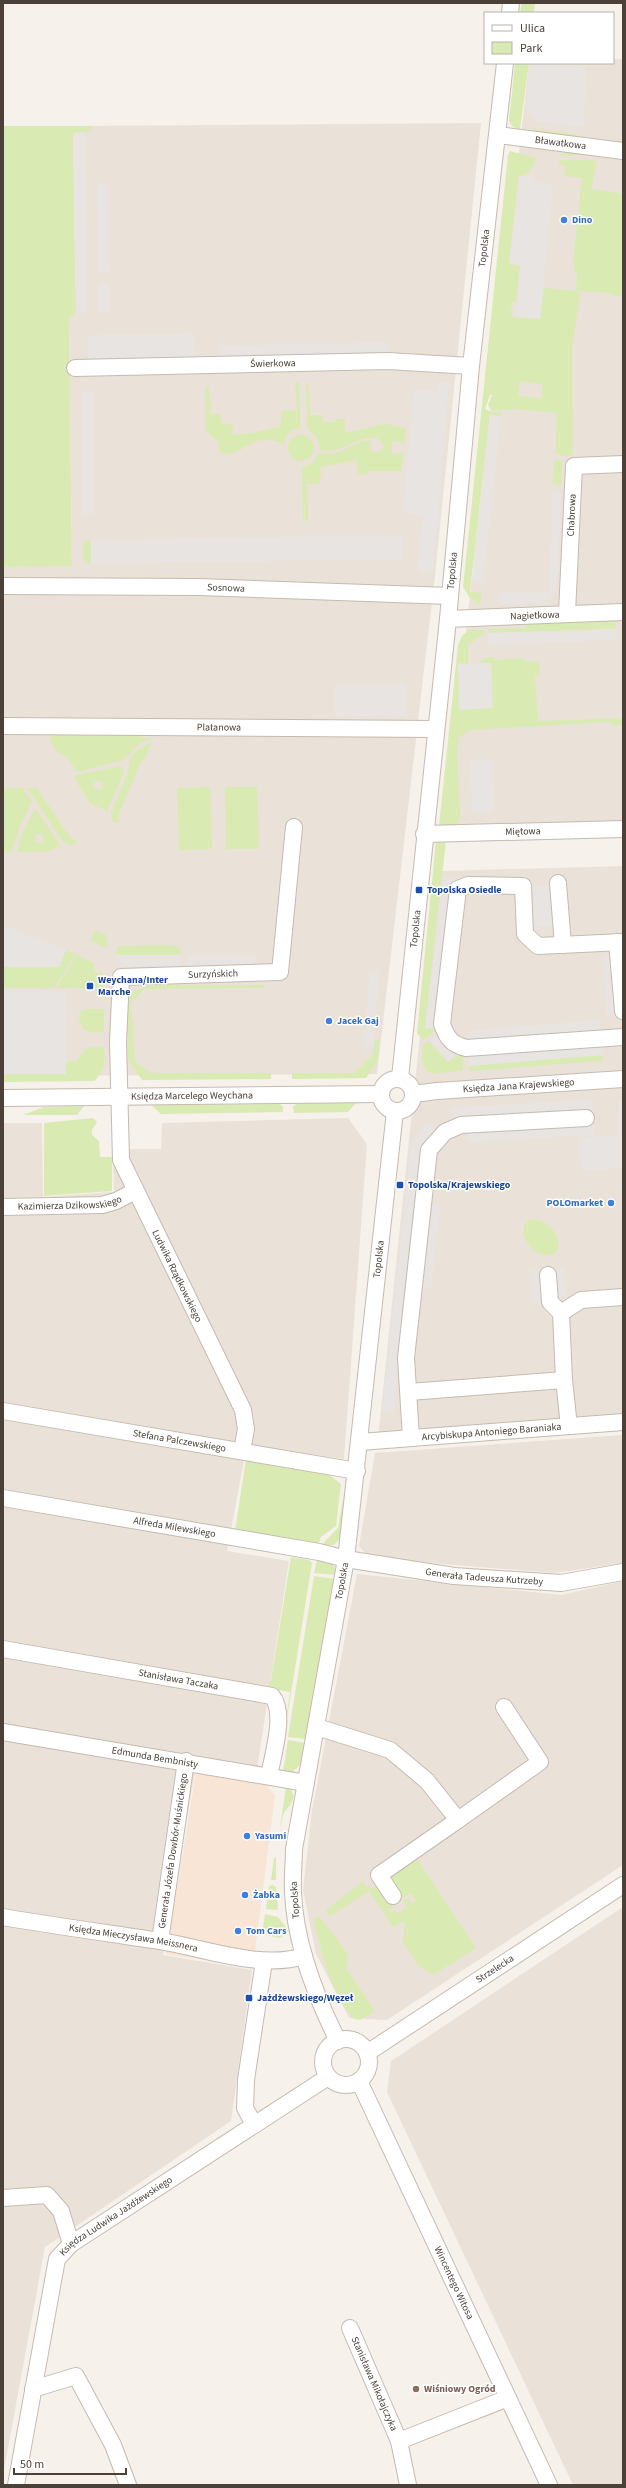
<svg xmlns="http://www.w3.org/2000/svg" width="626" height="2488" viewBox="0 0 626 2488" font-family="'Source Sans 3',sans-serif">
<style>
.residential{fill:#eae2d8}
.commercial{fill:#f8e5d5}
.green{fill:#d9ebb2;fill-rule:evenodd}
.parking{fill:#e7e4e2}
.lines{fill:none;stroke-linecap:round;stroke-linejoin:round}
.minor-casing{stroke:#c5baaf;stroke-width:18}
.minor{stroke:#fff;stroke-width:16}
.shop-dot{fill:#3f7fe0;stroke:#fff;stroke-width:1.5}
.transit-dot{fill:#1a4fb4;stroke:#fff;stroke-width:1.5}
.education-dot{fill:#8d6e63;stroke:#fff;stroke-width:1.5}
.labels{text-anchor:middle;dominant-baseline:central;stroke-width:3;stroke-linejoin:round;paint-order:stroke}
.street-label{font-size:10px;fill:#4b4138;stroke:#fff}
.shop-label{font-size:10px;font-weight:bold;fill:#366cbe;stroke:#fff;text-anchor:start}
.transit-label{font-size:10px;font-weight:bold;fill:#164399;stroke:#fff;text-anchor:start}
.education-label{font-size:10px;font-weight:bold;fill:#785e54;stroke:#fff;text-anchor:start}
</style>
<rect width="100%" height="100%" fill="#f6f1ea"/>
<g class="residential">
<path d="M 613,59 L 623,59 L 623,821 L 447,826 L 466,632 L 529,63 L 613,63 Z"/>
<path d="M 481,123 L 435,576 L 377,1074 L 3,1076 L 3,567 L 72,565 L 69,318 L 76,312 L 73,126 Z"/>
<path d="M 623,866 L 623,1426 L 377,1448 L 420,1035 L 440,871 Z"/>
<path d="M 348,1118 L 367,1144 L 344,1459 L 247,1445 L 227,1551 L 289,1561 L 255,1782 L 195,1772 L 163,1955 L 252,1970 L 231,2121 L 45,2247 L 3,2475 L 3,1123 L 42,1123 L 43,1197 L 114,1192 L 113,1149 L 161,1149 L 162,1123 Z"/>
<path d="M 623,1435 L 623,1563 L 554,1573 L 370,1558 L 359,1546 L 375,1453 Z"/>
<path d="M 357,1574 L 561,1595 L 623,1581 L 623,1865 L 387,2020 L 349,2018 L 316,1954 L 303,1890 L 312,1811 Z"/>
<path d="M 623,1907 L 623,2485 L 573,2485 L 387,2092 L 391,2061 Z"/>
</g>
<path class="commercial" d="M 196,1773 L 266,1785 L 275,1795 L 253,1967 L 166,1954 Z"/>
<g class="green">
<path d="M 522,3 L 535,3 L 534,13 L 520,13 Z"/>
<path d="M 515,63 L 529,63 L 520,129 L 513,127 L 509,121 Z"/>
<path d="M 3,126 L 94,126 L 88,132 L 73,133 L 76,312 L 69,319 L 72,566 L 3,567 Z"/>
<path d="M 532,129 L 576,134 L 582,139 L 530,133 Z"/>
<path d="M 510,151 L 536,158 L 533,166 L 526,175 L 519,176 L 509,263 L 520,266 L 517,302 L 512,302 L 511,316 L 540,319 L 544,288 L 576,291 L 577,273 L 574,272 L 575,264 L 573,263 L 582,178 L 565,176 L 565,166 L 558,165 L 560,160 L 594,160 L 597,162 L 591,189 L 620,193 L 623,196 L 623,296 L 613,296 L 610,293 L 577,291 L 580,293 L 572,350 L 573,455 L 562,456 L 556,453 L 557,413 L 513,409 L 512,410 L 491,410 L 488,405 L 492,395 L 490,395 L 485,409 L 492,412 L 512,412 L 501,412 L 501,416 L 490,415 L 470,592 L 482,593 L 480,605 L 469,597 L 463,587 L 508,155 ZM 520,381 L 543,384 L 541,398 L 518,396 Z"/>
<path d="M 567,152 L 585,154 L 574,156 L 559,155 Z"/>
<path d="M 295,382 L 299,382 L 300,428 C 289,430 287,434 284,444 C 277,441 271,439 263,440 C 245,442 238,459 219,452 L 218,442 L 206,430 L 205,387 L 209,387 L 211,414 L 221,414 L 221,424 L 233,424 L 232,434 C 250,436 263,429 280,427 L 282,411 L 297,410 Z"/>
<path d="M 308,384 L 311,415 L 323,415 L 323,422 L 335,422 L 336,419 L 345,419 L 345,433 L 386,424 L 406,428 L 404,446 L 403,442 L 393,441 L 391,453 L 402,454 L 404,450 L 401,471 L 368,471 L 367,474 L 358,475 L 357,460 L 321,467 L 320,484 L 307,484 L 308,520 L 303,520 L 302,467 L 313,463 L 319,453 C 342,458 349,442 371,440 L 369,448 L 376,453 L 382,450 L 384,445 L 377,438 C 355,436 342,455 320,450 L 317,437 L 307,429 L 306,385 Z"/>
<circle cx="301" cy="448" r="13"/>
<path d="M 557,459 L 562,460 L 561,485 L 554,484 L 552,481 L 554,462 Z"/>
<path d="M 91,540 L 91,564 L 89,564 L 83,559 L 83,545 L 85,541 Z"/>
<path d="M 615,620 L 616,629 L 488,633 L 488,629 L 526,628 L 526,623 Z"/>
<path d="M 469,630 L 484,630 L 484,634 L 468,645 L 468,663 L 458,664 L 491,663 L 480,663 L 480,661 L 484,658 L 495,657 L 495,660 L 524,658 L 525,662 L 539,661 L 540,675 L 535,675 L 538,721 L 622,718 L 623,725 L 611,725 L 611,722 L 469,730 L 459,738 L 457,751 L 460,820 L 456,825 L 439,826 L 458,645 L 462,636 Z"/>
<path d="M 50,734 L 142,735 L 142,738 L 154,738 L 140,743 L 124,760 L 77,772 L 66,756 C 56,753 50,745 50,734 Z"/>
<path d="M 152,742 L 144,760 L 141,761 L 117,819 L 120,820 L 118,823 L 112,821 L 111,813 L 127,774 L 130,759 L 136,751 Z"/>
<path d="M 121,766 L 124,772 L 107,811 L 91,804 L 74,778 L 76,775 ZM 96,780 L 103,782 L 101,790 L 95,789 L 93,786 Z"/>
<path d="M 210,787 L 212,849 L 179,850 L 177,788 Z"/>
<path d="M 225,787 L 257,787 L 259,849 L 226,849 Z"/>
<path d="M 3,788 L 23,788 L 32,802 L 20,826 L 12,852 L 3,852 Z"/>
<path d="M 27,788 L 37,788 L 72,840 L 74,839 L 77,842 L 71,846 L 63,842 Z"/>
<path d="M 35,808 L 60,845 L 49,852 L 17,852 L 22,834 ZM 36,834 L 42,834 L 44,837 L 42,843 L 35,842 Z"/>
<path d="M 436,841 L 446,841 L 425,1028 L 437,1029 L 423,1040 L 417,1033 Z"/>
<path d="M 95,931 L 106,934 L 107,949 L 91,940 Z"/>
<path d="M 169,945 L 180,947 L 181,955 L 116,955 L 117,946 Z"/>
<path d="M 66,950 L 76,954 L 54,988 L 3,988 L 3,967 L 59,967 Z"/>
<path d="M 77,955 L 93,963 L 95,973 L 103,973 L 104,988 L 95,988 L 94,983 L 86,983 L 86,988 L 56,988 Z"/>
<path d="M 150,985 L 264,985 L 264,988 L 145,989 L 131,1003 L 135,1061 L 151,1073 L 271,1073 L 271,1079 L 142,1080 L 128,1060 L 128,1006 L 131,995 L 136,990 Z"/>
<path d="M 83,1009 L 104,1009 L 104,1031 L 93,1033 L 83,1029 L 79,1020 L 80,1012 Z"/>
<path d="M 375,1040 L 380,1040 L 377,1062 L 366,1078 L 292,1079 L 292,1073 L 354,1073 L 373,1054 Z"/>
<path d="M 429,1041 L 448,1062 L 457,1055 L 463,1056 L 463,1070 C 433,1073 421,1083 422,1046 Z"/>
<path d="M 92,1047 L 101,1047 L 105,1051 L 104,1067 L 95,1081 L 3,1082 L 3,1074 L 66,1074 L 66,1062 L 76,1061 L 84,1050 Z"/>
<path d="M 602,1055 L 603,1061 L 469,1071 L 469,1066 Z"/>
<path d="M 297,1103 L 356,1103 L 348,1112 L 294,1113 L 293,1107 Z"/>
<path d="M 280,1104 L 283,1107 L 283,1112 L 161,1114 L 151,1105 Z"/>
<path d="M 84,1106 L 77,1115 L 23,1115 L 44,1107 Z"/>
<path d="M 93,1118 L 97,1122 L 92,1130 L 92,1135 L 99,1141 L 100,1157 L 112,1157 L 112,1191 L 44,1196 L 44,1123 Z"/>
<path d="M 532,1219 C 548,1220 566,1238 555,1254 L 541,1255 C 529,1250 513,1227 532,1219 Z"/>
<path d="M 246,1459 L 327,1473 L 341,1484 L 336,1526 L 321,1537 L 318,1545 L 235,1531 Z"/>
<path d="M 344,1493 L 341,1537 L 334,1545 L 323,1546 L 324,1542 L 338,1528 Z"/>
<path d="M 291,1557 L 309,1560 L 312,1563 L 279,1767 L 290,1692 L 268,1688 L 268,1685 L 271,1680 Z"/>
<path d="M 317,1560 L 331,1562 L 335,1568 L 335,1575 L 314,1573 Z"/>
<path d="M 314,1576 L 335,1579 L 306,1739 L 288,1737 Z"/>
<path d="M 288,1740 L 305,1743 L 300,1765 L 291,1773 L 283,1771 Z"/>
<path d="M 286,1787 C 301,1795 290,1805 284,1813 C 282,1817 282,1824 280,1828 Z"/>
<path d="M 276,1857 L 276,1880 L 271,1880 L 274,1858 Z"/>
<path d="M 417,1859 L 476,1948 L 433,1975 L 417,1964 L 403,1942 L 405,1925 L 403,1921 L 393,1927 L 369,1891 L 330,1916 L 326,1910 L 363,1881 L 368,1889 L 376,1887 L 379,1888 L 384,1898 L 386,1896 L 393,1907 L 388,1910 L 390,1913 L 395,1910 L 398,1914 L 407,1907 L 403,1901 L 408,1898 L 412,1904 L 416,1901 L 411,1893 L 402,1899 L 392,1883 L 393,1874 L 411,1860 L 413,1862 Z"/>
<path d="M 273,1885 L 276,1887 L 278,1910 L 266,1909 L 269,1886 Z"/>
<path d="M 265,1914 L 278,1917 L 289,1931 L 280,1938 L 262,1934 Z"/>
<path d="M 318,1916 L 333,1933 L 348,1955 L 346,1968 L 375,2011 L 360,2020 L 354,2019 C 330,1992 322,1954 313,1920 Z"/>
</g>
<g class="parking">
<path d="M 530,65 L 586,66 L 584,127 L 535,121 L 525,107 Z"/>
<path d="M 85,132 L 87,312 L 76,312 L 73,133 Z"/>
<path d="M 519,176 L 532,176 L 532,182 L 553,184 L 540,319 L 515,317 L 520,266 L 509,263 Z"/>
<path d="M 97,183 L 108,183 L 109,273 L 98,273 Z"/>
<path d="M 98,284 L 109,284 L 110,312 L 99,312 Z"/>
<path d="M 193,333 L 194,358 L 88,360 L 87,335 Z"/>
<path d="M 387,342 L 388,354 L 221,358 L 221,346 Z"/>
<path d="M 438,382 L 449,383 L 433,572 L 418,571 L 423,515 L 403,513 L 414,389 L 437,391 Z"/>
<rect x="82" y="391" width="11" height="123"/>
<path d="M 490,415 L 501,416 L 483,582 L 472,581 Z"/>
<path d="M 553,491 L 561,492 L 557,590 L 545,603 L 500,605 L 500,593 L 549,592 Z"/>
<path d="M 403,535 L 402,559 L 91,564 L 91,540 Z"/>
<path d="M 616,629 L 617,640 L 488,645 L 488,633 Z"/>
<path d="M 491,663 L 493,708 L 459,710 L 458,664 Z"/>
<rect x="335" y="684" width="71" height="32"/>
<path d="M 470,759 L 492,759 L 494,812 L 472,813 Z"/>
<path d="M 443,878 L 455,879 L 437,1029 L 425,1028 Z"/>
<path d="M 553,886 L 554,926 L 534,927 L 533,887 Z"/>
<path d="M 3,925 L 66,950 L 59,967 L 3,967 Z"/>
<path d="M 116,955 L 181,955 L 181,966 L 121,966 Z"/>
<rect x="188" y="955" width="69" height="11"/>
<path d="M 623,956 L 623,1014 L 607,1016 L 603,957 Z"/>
<path d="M 370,972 L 379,973 L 373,1047 L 364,1046 Z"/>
<path d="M 3,990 L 66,991 L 66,1074 L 3,1074 Z"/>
<path d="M 599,1020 L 602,1055 L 469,1066 L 467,1031 Z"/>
<path d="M 440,1034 L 457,1055 L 448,1062 L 429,1041 Z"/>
<path d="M 592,1099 L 594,1135 L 467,1142 L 467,1131 L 452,1119 L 450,1108 Z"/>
<path d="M 623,1100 L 623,1168 L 582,1171 L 579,1138 L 620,1135 L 618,1101 Z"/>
<path d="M 429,1121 L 437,1130 L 423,1144 L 394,1413 L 382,1411 L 411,1143 Z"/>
<path d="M 429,1205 L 440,1206 L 431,1289 L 420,1287 Z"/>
<path d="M 564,1268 L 566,1296 L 555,1297 L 544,1303 L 533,1304 L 531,1270 Z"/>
</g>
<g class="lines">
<g class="minor-casing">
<g id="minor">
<path d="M 510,13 L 511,3"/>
<path id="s1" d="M 498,135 L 623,151"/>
<path id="s2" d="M 75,368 L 388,361 L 471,366"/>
<path id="s3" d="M 3,586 L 199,587 L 450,596"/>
<path id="s4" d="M 567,613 L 574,466 L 623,464"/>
<path id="s5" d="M 448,619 L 623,612"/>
<path id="s6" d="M 3,726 L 435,729"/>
<path id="s7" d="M 424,834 L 623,829"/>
<path d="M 558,883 L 563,945"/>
<path d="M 617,942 L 623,1011"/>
<path d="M 623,942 L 538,946 L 525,934 L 523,886 L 468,885 L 458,889 L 442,1024 C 447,1038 451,1044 466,1048 L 623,1037"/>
<path id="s8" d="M 400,1078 L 448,619 L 471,366 L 505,63"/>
<circle cx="397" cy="1095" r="16"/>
<path id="s9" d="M 414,1094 L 437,1091 L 623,1079"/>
<path id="s10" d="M 3,1098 L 381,1094"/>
<path id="s11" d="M 3,1207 L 102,1205 L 116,1201 L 135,1191"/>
<path d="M 548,1275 L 550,1302 L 561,1313 L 564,1380 L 569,1426"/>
<path d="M 561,1313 L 581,1300 L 623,1297"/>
<path d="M 409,1392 L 564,1380"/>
<path id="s12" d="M 3,1411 L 357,1471"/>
<path d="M 411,1438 L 406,1358 L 429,1150 L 445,1132 L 461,1125 L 586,1118"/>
<path id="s13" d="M 360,1442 L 623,1422"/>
<path id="s14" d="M 242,1451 L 246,1429 L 243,1410 L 121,1160 L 118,1042 L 121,977 L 280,972 L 294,827"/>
<path id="s15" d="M 3,1498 L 319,1552 L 346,1559 L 454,1576 L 561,1583 L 623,1572"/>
<path id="s16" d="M 3,1649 L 272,1696 C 286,1713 273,1754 269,1776"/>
<path d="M 317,1727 L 390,1750 L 427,1781 L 458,1820 L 540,1762 L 504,1707"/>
<path id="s17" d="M 3,1732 L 306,1783"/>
<path d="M 393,1896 L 379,1875 L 458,1820"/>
<path id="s18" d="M 3,1917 C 55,1926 107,1933 160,1941 C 204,1948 261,1970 304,1956"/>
<path id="s19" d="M 160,1941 L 186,1761"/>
<circle cx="346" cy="2062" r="23"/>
<path id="s20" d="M 338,2041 C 315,1995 295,1944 293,1892 C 292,1878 294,1863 294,1849 L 346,1559 L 395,1111"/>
<path id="s21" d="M 367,2053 L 623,1885"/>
<path id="s22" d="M 359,2081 L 549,2485"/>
<path d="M 254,2124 L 245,2108 L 246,2080 L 264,1961"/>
<path d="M 3,2198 L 47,2195 L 61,2211 L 71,2244"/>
<path id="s23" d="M 350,2328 L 399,2441"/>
<path d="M 33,2389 L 76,2376 L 113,2445 L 128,2485"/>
<path id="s24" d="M 16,2485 L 57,2259 L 71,2244 L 328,2077"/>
<path d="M 408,2485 L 399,2441 L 508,2398"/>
</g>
</g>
<use href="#minor" class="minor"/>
</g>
<g class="shop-dot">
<circle cx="564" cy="220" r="4"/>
<circle cx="329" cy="1021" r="4"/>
<circle cx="611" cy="1203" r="4"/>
<circle cx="247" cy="1836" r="4"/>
<circle cx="245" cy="1895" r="4"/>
<circle cx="238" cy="1931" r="4"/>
</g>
<g class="transit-dot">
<rect x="415" y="886" width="8" height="8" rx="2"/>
<rect x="86" y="982" width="8" height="8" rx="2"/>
<rect x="396" y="1181" width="8" height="8" rx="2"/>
<rect x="245" y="1994" width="8" height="8" rx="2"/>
</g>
<circle class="education-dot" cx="416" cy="2389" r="4"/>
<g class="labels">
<g class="street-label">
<text stroke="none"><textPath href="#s1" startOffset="63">Bławatkowa</textPath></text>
<text stroke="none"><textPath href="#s8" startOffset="834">Topolska</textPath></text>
<text stroke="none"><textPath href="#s2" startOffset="198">Świerkowa</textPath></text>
<text stroke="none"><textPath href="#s4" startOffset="98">Chabrowa</textPath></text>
<text stroke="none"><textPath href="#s8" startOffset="510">Topolska</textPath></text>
<text stroke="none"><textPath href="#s3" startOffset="223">Sosnowa</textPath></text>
<text stroke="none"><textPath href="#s5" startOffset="87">Nagietkowa</textPath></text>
<text stroke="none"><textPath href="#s6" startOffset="216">Platanowa</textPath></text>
<text stroke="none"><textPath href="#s7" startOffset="99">Miętowa</textPath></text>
<text stroke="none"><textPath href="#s8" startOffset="150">Topolska</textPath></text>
<text stroke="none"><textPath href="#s14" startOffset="595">Surzyńskich</textPath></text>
<text stroke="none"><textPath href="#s9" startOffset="105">Księdza Jana Krajewskiego</textPath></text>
<text stroke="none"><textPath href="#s10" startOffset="189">Księdza Marcelego Weychana</textPath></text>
<text stroke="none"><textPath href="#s11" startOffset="67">Kazimierza Dzikowskiego</textPath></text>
<text stroke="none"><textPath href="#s20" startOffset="796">Topolska</textPath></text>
<text transform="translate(177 1276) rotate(64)">Ludwika Rządkowskiego</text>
<text stroke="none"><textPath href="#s13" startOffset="132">Arcybiskupa Antoniego Baraniaka</textPath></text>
<text stroke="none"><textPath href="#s12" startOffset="179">Stefana Palczewskiego</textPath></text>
<text stroke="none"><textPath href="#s15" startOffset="174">Alfreda Milewskiego</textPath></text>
<text stroke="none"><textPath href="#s15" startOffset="488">Generała Tadeusza Kutrzeby</textPath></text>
<text stroke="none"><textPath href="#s20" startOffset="472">Topolska</textPath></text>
<text stroke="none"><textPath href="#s16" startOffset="178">Stanisława Taczaka</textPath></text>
<text stroke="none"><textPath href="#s17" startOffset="154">Edmunda Bembnisty</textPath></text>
<text stroke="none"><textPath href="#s19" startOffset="91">Generała Józefa Dowbór-Muśnickiego</textPath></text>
<text transform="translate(295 1900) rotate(-94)">Topolska</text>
<text stroke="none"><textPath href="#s18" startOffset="132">Księdza Mieczysława Meissnera</textPath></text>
<text stroke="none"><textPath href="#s21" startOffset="153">Strzelecka</textPath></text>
<text stroke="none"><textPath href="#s24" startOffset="303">Księdza Ludwika Jażdżewskiego</textPath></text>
<text stroke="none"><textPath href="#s22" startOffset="223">Wincentego Witosa</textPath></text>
<text stroke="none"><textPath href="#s23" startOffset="61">Stanisława Mikołajczyka</textPath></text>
</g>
<g class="shop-label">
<text x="572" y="220">Dino</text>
<text x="337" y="1021">Jacek Gaj</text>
<text x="603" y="1203" text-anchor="end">POLOmarket</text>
<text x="255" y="1836">Yasumi</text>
<text x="253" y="1895">Żabka</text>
<text x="246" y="1931">Tom Cars</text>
</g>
<g class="transit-label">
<text x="427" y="890">Topolska Osiedle</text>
<text x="98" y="980">Weychana/Inter<tspan x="98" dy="12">Marche</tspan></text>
<text x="408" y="1185">Topolska/Krajewskiego</text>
<text x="257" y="1998">Jażdżewskiego/Węzeł</text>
</g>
<g class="education-label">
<text x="424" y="2389">Wiśniowy Ogród</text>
</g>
</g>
<rect width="626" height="2488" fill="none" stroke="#4b4138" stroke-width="8"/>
<rect x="484" y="12" width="130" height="52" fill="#ffffff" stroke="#b7b3af"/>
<rect x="492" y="25" width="20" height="6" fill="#ffffff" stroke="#b7b3af"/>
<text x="520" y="32" font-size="12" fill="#4b4138">Ulica</text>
<rect x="492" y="42" width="20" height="12" fill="#d9ebb2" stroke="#b7b3af"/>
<text x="520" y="52" font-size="12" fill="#4b4138">Park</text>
<path d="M14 2468v6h112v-6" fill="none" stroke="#4b4138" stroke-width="2"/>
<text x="20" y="2468" font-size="12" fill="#4b4138" stroke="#ffffff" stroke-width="3" paint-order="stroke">50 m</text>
</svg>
